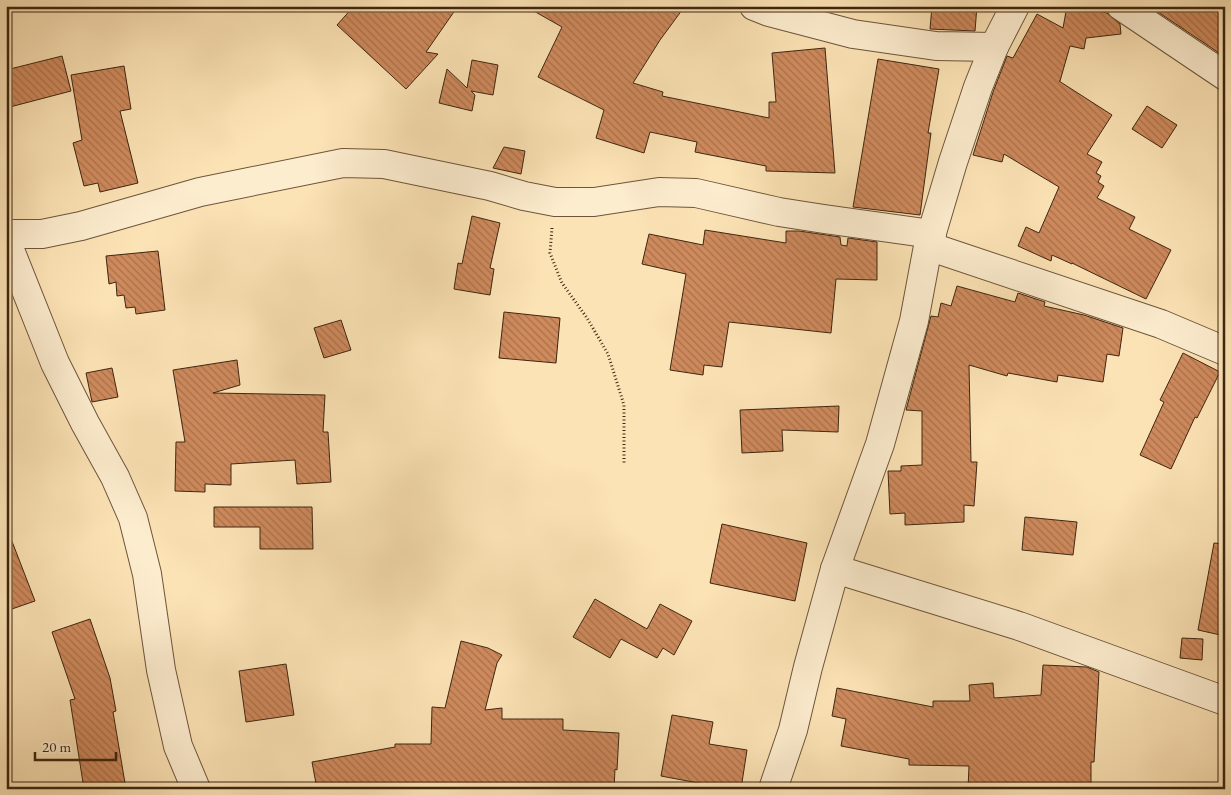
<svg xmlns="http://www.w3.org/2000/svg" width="1231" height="795" viewBox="0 0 1231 795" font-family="'EB Garamond',serif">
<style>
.building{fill:url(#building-back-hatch);stroke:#3e2611}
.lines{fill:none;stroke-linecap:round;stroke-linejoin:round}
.minor-casing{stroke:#6e553a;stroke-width:30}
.path{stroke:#3e2611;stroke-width:3;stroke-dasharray:1 2.5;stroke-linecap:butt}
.minor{stroke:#fdedcf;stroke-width:28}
</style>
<defs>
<pattern id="building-back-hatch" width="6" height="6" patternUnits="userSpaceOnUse" patternTransform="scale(1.25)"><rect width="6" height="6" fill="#cf8a5d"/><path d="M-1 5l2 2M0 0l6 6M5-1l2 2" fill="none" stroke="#a9714b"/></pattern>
</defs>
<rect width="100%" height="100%" fill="#fce3b5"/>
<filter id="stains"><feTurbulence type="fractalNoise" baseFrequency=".004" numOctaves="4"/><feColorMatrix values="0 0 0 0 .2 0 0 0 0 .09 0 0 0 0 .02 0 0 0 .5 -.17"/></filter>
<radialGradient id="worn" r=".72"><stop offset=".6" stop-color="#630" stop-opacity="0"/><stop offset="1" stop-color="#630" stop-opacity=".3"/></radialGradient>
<g class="building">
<path d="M 354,6 L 458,6 L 426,52 L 438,54 L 406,89 L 337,25 Z"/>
<path d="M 525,6 L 685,6 L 660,40 L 633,83 L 663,92 L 662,96 L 769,118 L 769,102 L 776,102 L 772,53 L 825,48 L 835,173 L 766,171 L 766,166 L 695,152 L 697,142 L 650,132 L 644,153 L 596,138 L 604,110 L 538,77 L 562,27 Z"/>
<path d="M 932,6 L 977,6 L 975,31 L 930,29 Z"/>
<path d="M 1067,6 L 1075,6 L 1107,13 L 1120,24 L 1121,34 L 1086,38 L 1084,49 L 1070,46 L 1060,81 L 1059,81 L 1112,115 L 1087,154 L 1102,162 L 1096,173 L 1101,176 L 1098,182 L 1104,186 L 1097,198 L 1135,217 L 1129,229 L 1171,250 L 1146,299 L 1072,263 L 1072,264 L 1052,255 L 1051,261 L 1018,246 L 1026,227 L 1039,233 L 1059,187 L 1004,154 L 1002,162 L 973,155 L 993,92 L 1007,56 L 1013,58 L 1037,14 L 1063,28 Z"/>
<path d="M 1149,6 L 1225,6 L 1225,57 Z"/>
<path d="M 62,56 L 71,91 L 6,108 L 6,70 Z"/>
<path d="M 878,59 L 939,69 L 928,133 L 931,133 L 920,215 L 853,207 Z"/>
<path d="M 472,60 L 498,65 L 493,95 L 471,91 L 475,95 L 472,111 L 439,103 L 447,69 L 467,88 Z"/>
<path d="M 124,66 L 131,109 L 120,111 L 138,183 L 100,192 L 98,183 L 84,186 L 73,143 L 82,140 L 71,75 Z"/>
<path d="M 1147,106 L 1177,125 L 1162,148 L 1132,129 Z"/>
<path d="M 504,147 L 525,151 L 521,174 L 493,168 Z"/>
<path d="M 472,216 L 500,223 L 490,268 L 494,269 L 490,295 L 454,289 L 458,263 L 462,264 Z"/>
<path d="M 705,230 L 786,243 L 786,231 L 799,231 L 840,237 L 841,245 L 847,246 L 848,238 L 877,242 L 877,280 L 836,279 L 831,333 L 729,322 L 722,367 L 704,365 L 703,375 L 670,370 L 686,274 L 642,264 L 649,234 L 703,245 Z"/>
<path d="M 158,251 L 165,310 L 136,314 L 135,307 L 126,308 L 124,295 L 117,296 L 116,282 L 109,284 L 106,256 Z"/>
<path d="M 957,286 L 1015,302 L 1018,293 L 1045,302 L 1044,306 L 1084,315 L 1123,328 L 1119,356 L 1107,354 L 1103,382 L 1058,375 L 1057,382 L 1008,373 L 1007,376 L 969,365 L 971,462 L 977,462 L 974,506 L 964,505 L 964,522 L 905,525 L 905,513 L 890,514 L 888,471 L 901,471 L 901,466 L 922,465 L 922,411 L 906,410 L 931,316 L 938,317 L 941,303 L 951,306 Z"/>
<path d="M 504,312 L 560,318 L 556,363 L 499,358 Z"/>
<path d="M 341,320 L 351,350 L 324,358 L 314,328 Z"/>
<path d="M 1183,353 L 1220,372 L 1197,418 L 1195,417 L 1171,469 L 1140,455 L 1164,402 L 1160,400 Z"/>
<path d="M 237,360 L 240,385 L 213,393 L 325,395 L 323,432 L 328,432 L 331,482 L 297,484 L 295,460 L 231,464 L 231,485 L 205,484 L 205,492 L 175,491 L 176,442 L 185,442 L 173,370 Z"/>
<path d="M 112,368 L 118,397 L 92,402 L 86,373 Z"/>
<path d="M 839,406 L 838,432 L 782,430 L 783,451 L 742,453 L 740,410 Z"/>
<path d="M 214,507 L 312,507 L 313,549 L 260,549 L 260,527 L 214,527 Z"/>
<path d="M 1025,517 L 1077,522 L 1073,555 L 1022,550 Z"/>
<path d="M 722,524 L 807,543 L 795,601 L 710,583 Z"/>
<path d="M 6,531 L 8,531 L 35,601 L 6,611 Z"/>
<path d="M 1214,543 L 1225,544 L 1225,636 L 1198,630 Z"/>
<path d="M 595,599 L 647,629 L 660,604 L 692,621 L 674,655 L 663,648 L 657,658 L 621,639 L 610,658 L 573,637 Z"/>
<path d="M 90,619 L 110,678 L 116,711 L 113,712 L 126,789 L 84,789 L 70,700 L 75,699 L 52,632 Z"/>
<path d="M 1182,638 L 1203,639 L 1202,660 L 1180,658 Z"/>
<path d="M 461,641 L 488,648 L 502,655 L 497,663 L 485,710 L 502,708 L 502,719 L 563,719 L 563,730 L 619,733 L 617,770 L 615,769 L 614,789 L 317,789 L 312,762 L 395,747 L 395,744 L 431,744 L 432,707 L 445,708 Z"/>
<path d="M 286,664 L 294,715 L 246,722 L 239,671 Z"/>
<path d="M 1043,665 L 1087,667 L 1099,672 L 1094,762 L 1091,762 L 1091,789 L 968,789 L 969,766 L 909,765 L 909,759 L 841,746 L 846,719 L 832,716 L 837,688 L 933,707 L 933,701 L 970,701 L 969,685 L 993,683 L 994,698 L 1041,695 Z"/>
<path d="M 672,715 L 713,722 L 709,744 L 747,750 L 741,789 L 708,789 L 709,785 L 661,776 Z"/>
</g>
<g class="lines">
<g class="minor-casing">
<g id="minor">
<path d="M 754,6 L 769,12 L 853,34 L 936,46 L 994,47"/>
<path d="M 1121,6 L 1225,76"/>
<path d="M 6,234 L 42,234 L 81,226 L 200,192 L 343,163 L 384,164 L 490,186 L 524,196 L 555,202 L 594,202 L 659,192 L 696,193 L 779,212 L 824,219 L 932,234"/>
<path d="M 6,240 L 55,363 L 85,423 L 115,477 L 133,518 L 147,574 L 161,670 L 178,746 L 196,789"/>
<path d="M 928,246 L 1161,324 L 1225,351"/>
<path d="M 835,569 L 1019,626 L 1225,701"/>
<path d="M 773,789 L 793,730 L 808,667 L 835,569 L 880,444 L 914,321 L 928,246 L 953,162 L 978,87 L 994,47 L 1015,6"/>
</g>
</g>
<path class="path" d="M 552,228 L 550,253 L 562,283 L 587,318 L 608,354 L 624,405 L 624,464"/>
<use href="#minor" class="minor"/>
</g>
<rect width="1231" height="795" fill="none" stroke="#fce3b5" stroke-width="25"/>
<rect x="8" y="8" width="1216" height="780" fill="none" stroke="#3e2611" stroke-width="2.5"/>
<rect x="12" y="12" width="1206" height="770" fill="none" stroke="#3e2611"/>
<path d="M35 752v8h81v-8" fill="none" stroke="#3e2611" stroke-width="2.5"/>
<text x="42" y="752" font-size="15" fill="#3e2611" stroke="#fdedcf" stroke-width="4" paint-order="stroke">20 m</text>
<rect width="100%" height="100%" filter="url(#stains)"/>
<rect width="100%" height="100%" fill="url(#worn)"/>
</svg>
